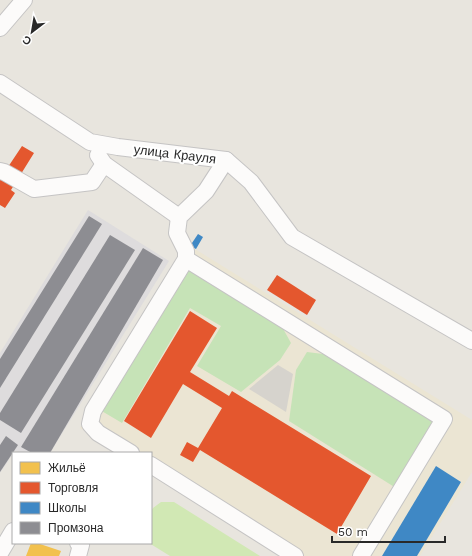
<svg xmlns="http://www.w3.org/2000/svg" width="472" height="556" viewBox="0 0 472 556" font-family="'Work Sans',sans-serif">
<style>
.industrial{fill:#dedcdd}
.education{fill:#ebe5d3}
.green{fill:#c6e3b7}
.pitch{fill:#d1e8b4}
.plaza{fill:#d6d3cd}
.homes{fill:#f2c14e}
.shops{fill:#e4572e}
.schools{fill:#3f88c5}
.industry{fill:#8d8d92}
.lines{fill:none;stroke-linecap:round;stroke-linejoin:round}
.minor-casing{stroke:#c5c4c4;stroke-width:18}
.minor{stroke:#fcfbfa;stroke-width:16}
.labels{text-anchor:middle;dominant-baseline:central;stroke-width:4;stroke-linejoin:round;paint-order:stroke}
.street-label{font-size:13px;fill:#292929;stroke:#fff}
</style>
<rect width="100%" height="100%" fill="#e8e5de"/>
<path class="industrial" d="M 88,210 L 169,261 L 50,453 L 22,453 L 15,451 L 0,473 L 0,353 Z"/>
<path class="education" d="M 190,246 L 472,420 L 472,472 L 420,556 L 283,556 L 151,473 L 151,453 L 120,453 L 80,428 L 186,251 Z"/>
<g class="green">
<path d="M 186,267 L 281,325 L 291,343 L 280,360 L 241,392 L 197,366 L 221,326 L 190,308 L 122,423 L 100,410 Z"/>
<path d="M 307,352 L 331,355 L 436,422 L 396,488 L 289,421 L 296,370 Z"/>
</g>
<path class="pitch" d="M 161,502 L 174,502 L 260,556 L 170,556 L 149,543 L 151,543 L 151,511 L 153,508 Z"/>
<path class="plaza" d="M 278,365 L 293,374 L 286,412 L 249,389 Z"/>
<path class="homes" d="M 31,543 L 37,543 L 61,551 L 59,556 L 26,556 Z"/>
<g class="shops">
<path d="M 22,146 L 34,153 L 11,190 L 15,193 L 5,208 L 0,205 L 0,179 Z"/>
<path d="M 277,275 L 316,300 L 307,315 L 267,290 Z"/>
<path d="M 190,311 L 217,328 L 190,372 L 229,396 L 232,391 L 371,476 L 337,534 L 200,450 L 193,462 L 180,455 L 187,442 L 198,448 L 222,408 L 183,384 L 151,438 L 124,421 Z"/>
</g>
<g class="schools">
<path d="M 198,234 L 203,237 L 196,249 L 190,246 Z"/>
<path d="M 436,466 L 461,482 L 417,556 L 382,556 Z"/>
</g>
<g class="industry">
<path d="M 89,216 L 102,224 L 0,388 L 0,359 Z"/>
<path d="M 110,235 L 135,250 L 21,433 L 0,420 L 0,413 Z"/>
<path d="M 143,248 L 163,260 L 50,453 L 32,453 L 21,447 Z"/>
<path d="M 6,436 L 18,445 L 0,472 L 0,445 Z"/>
</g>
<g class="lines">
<g class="minor-casing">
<g id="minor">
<path d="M 0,28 L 24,0"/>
<path d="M 0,83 L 90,142 L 118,147 L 226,160 L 251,182 L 292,237 L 472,341"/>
<path d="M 98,155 L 104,164 L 179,217"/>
<path d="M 0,171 L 4,172 L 34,189 L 92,182 L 104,164"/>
<path d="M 186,259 L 444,419 L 361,556"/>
<path d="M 131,453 L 98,433 L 90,424 L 93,411 L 186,259 L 186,251 L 177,233 L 179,217 L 206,191 L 226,160"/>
<path d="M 151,465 L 295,556"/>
<path d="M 0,553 L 13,531"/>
<path d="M 78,556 L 81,545 L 78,543"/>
</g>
</g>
<use href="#minor" class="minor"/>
</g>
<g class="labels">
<g class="street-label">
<text transform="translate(175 154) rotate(7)">улица Крауля</text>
</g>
</g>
<rect x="12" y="452" width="140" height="92" fill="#ffffff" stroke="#a9a9a9"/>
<rect x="20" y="462" width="20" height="12" fill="#f2c14e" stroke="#a9a9a9"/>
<text x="48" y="472" font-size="12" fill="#292929">Жильё</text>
<rect x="20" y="482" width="20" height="12" fill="#e4572e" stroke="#a9a9a9"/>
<text x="48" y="492" font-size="12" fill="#292929">Торговля</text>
<rect x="20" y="502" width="20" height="12" fill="#3f88c5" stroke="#a9a9a9"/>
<text x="48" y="512" font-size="12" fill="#292929">Школы</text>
<rect x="20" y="522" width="20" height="12" fill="#8d8d92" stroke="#a9a9a9"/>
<text x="48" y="532" font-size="12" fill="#292929">Промзона</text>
<g transform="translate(32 32) rotate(211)" stroke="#ffffff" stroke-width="3" paint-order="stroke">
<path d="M0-3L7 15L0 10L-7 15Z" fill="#292929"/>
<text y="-6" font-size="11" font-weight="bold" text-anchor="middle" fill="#292929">С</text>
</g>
<path d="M332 536v6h113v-6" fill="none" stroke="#292929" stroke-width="2"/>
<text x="338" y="536" font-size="12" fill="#292929" stroke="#ffffff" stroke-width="3" paint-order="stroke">50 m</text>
</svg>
